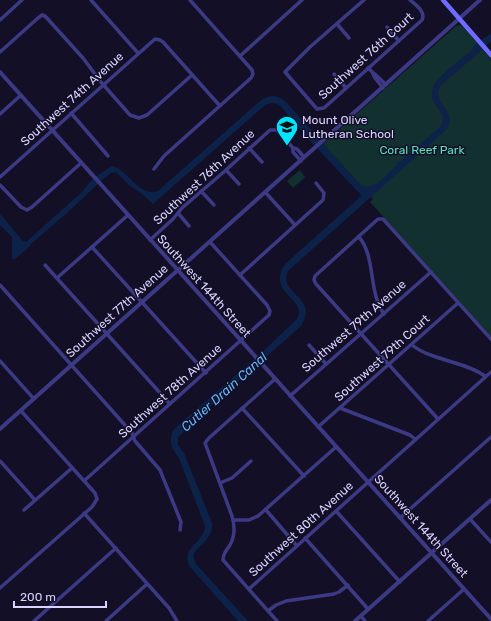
<svg xmlns="http://www.w3.org/2000/svg" width="491" height="621" viewBox="0 0 491 621" font-family="Rubik,sans-serif">
<style>
.green{fill:#12302f}
.water{fill:#0c2248}
.lines{fill:none;stroke-linecap:round;stroke-linejoin:round}
.minor{stroke:#3d3a85;stroke-width:3.5}
.tertiary{stroke:#3d3a85;stroke-width:4}
.secondary{stroke:#6f6bff;stroke-width:4.5}
.labels{text-anchor:middle;dominant-baseline:central;stroke-width:3;stroke-linejoin:round;paint-order:stroke}
.street-label{font-size:12px;fill:#d9d4ff;stroke:#130f26}
.poi-label{font-size:12px;fill:#d9d4ff;stroke:#130f26;text-anchor:start}
.park-label{font-size:12px;fill:#5fe0c0;stroke:#130f26}
.water-label{font-size:13px;font-style:italic;fill:#62b6ff;stroke:#130f26}
</style>
<rect width="100%" height="100%" fill="#130f26"/>
<g class="green">
<path d="M 460,25 L 465,29 L 491,59 L 491,337 L 370,202 L 373,199 L 323,144 L 456,26 Z"/>
<path d="M 300,170 L 305,177 L 293,188 L 287,181 Z"/>
</g>
<path class="water" d="M 491,33 L 491,41 L 475,56 L 441,85 C 429,105 460,110 446,130 L 288,271 C 277,295 320,296 301,326 L 195,420 L 178,438 L 178,445 L 184,453 L 212,523 C 214,545 186,546 196,564 L 248,621 L 238,621 L 190,567 C 180,546 204,544 205,526 L 179,458 C 172,448 168,443 173,430 L 260,354 L 297,319 C 308,298 267,295 284,265 L 360,197 L 361,195 L 312,143 L 283,109 C 278,103 273,101 265,105 L 153,204 L 142,194 L 130,186 L 118,174 L 115,172 L 111,173 L 103,179 L 67,213 L 31,244 L 29,247 L 14,260 L 12,258 L 12,237 L 0,225 L 0,214 L 23,241 L 26,242 L 81,193 L 89,183 L 98,175 L 112,166 C 129,170 138,197 158,191 L 260,101 C 270,93 279,95 288,104 L 360,185 C 375,191 386,175 396,166 L 398,161 L 401,161 L 440,127 C 452,110 424,107 434,85 C 438,76 462,58 471,51 C 474,43 484,39 491,33 Z"/>
<g class="lines">
<g class="minor">
<path d="M 91,0 L 138,53"/>
<path d="M 364,0 L 310,47 L 285,72 L 317,109 L 324,108 L 422,20 C 426,12 416,5 410,0"/>
<path d="M 0,20 L 22,0"/>
<path d="M 337,24 L 349,38"/>
<path d="M 387,27 L 399,41"/>
<path d="M 0,52 L 38,18 L 42,15 L 45,16 L 83,58 L 100,81 L 130,115 L 139,118 L 147,115 L 192,75"/>
<path d="M 240,56 L 302,0"/>
<path d="M 368,68 C 374,74 380,78 386,85"/>
<path d="M 334,74 L 346,88"/>
<path d="M 373,74 L 375,78 L 383,88"/>
<path d="M 71,113 L 108,156"/>
<path d="M 0,114 L 21,95"/>
<path d="M 249,148 L 262,162"/>
<path d="M 293,148 L 293,152 L 301,161"/>
<path d="M 154,169 L 164,156 L 251,78 L 253,74 L 252,70 L 190,0"/>
<path d="M 226,170 L 239,184"/>
<path d="M 0,177 L 155,39 L 160,40 L 163,42 L 220,106"/>
<path d="M 0,185 L 21,207 L 27,210 L 32,207 L 81,163"/>
<path d="M 201,191 L 214,205"/>
<path d="M 265,192 L 295,225"/>
<path d="M 178,213 L 189,226"/>
<path d="M 359,237 C 376,257 368,292 384,314"/>
<path d="M 150,240 L 173,219 L 182,208 L 226,170 L 270,130 L 277,130 L 293,148 L 297,149 L 304,157"/>
<path d="M 92,247 L 206,373"/>
<path d="M 45,265 L 170,404"/>
<path d="M 240,275 L 323,200 L 324,193 L 316,183"/>
<path d="M 57,278 L 128,215"/>
<path d="M 0,285 L 132,433 L 135,441 L 160,470 L 181,522 L 180,530"/>
<path d="M 309,345 L 326,364"/>
<path d="M 412,345 C 432,361 464,361 485,376"/>
<path d="M 0,361 L 34,399"/>
<path d="M 275,379 L 209,438 L 205,443 L 232,516 C 235,526 235,536 230,545 C 227,550 223,553 223,560 L 277,621"/>
<path d="M 290,396 L 431,272"/>
<path d="M 242,408 L 304,476"/>
<path d="M 340,408 L 410,435 L 415,439"/>
<path d="M 438,419 L 316,284 L 314,280 L 315,276 L 378,219 L 383,219 L 491,339"/>
<path d="M 318,427 L 458,303"/>
<path d="M 0,461 L 35,500"/>
<path d="M 84,481 L 269,315 L 270,311 L 267,305 L 210,242"/>
<path d="M 220,483 L 232,478 L 251,461"/>
<path d="M 24,510 L 72,468"/>
<path d="M 266,510 L 297,546"/>
<path d="M 336,511 L 400,582"/>
<path d="M 84,513 L 169,608 L 177,621"/>
<path d="M 400,518 L 491,437"/>
<path d="M 470,519 L 491,542"/>
<path d="M 233,520 L 249,520 L 258,516 L 336,447"/>
<path d="M 305,538 L 368,609"/>
<path d="M 0,588 L 92,507 L 97,499 L 95,493 L 21,411"/>
<path d="M 249,589 L 491,372"/>
<path d="M 268,611 L 276,605 L 286,601 L 334,594 L 339,592 L 348,585"/>
<path d="M 361,616 L 365,621"/>
<path d="M 34,621 L 116,548"/>
<path d="M 106,621 L 147,584"/>
<path d="M 428,621 L 464,589"/>
</g>
<g class="tertiary">
<path d="M 0,72 L 491,619"/>
<path d="M 0,429 L 480,0"/>
<path d="M 355,621 L 491,500"/>
</g>
<path class="secondary" d="M 443,0 L 491,55"/>
</g>
<defs>
<g id="school-pin" transform="scale(1.15)"><path d="M0 17L-7.5 6A9.5 9.5 0 1 1 7.5 6Z" fill="#00e5ff" stroke="#130f26"/><path d="M0-5L7-2L0 1L-7-2ZM-4 1L0 2.5L4 1V4Q0 6-4 4Z" fill="#111"/></g>
</defs>
<g fill-rule="evenodd">
<use href="#school-pin" x="287" y="127"/>
</g>
<g class="labels">
<g class="street-label">
<text transform="translate(366 56) rotate(-42)">Southwest 76th Court</text>
<text transform="translate(72 99) rotate(-42)">Southwest 74th Avenue</text>
<text transform="translate(204 177) rotate(-43)">Southwest 76th Avenue</text>
<text transform="translate(204 286) rotate(48)">Southwest 144th Street</text>
<text transform="translate(117 311) rotate(-42)">Southwest 77th Avenue</text>
<text transform="translate(354 326) rotate(-41)">Southwest 79th Avenue</text>
<text transform="translate(382 358) rotate(-42)">Southwest 79th Court</text>
<text transform="translate(170 391) rotate(-42)">Southwest 78th Avenue</text>
<text transform="translate(421 526) rotate(48)">Southwest 144th Street</text>
<text transform="translate(301 529) rotate(-42)">Southwest 80th Avenue</text>
</g>
<g class="poi-label">
<text x="302" y="120">Mount Olive<tspan x="302" dy="14">Lutheran School</tspan></text>
</g>
<g class="park-label">
<text x="422" y="150">Coral Reef Park</text>
</g>
<g class="water-label">
<text transform="translate(224 392) rotate(-42)">Cutler Drain Canal</text>
</g>
</g>
<path d="M14 601v6h92v-6" fill="none" stroke="#d9d4ff" stroke-width="2"/>
<text x="20" y="601" font-size="12" fill="#d9d4ff" stroke="#130f26" stroke-width="3" paint-order="stroke">200 m</text>
</svg>
